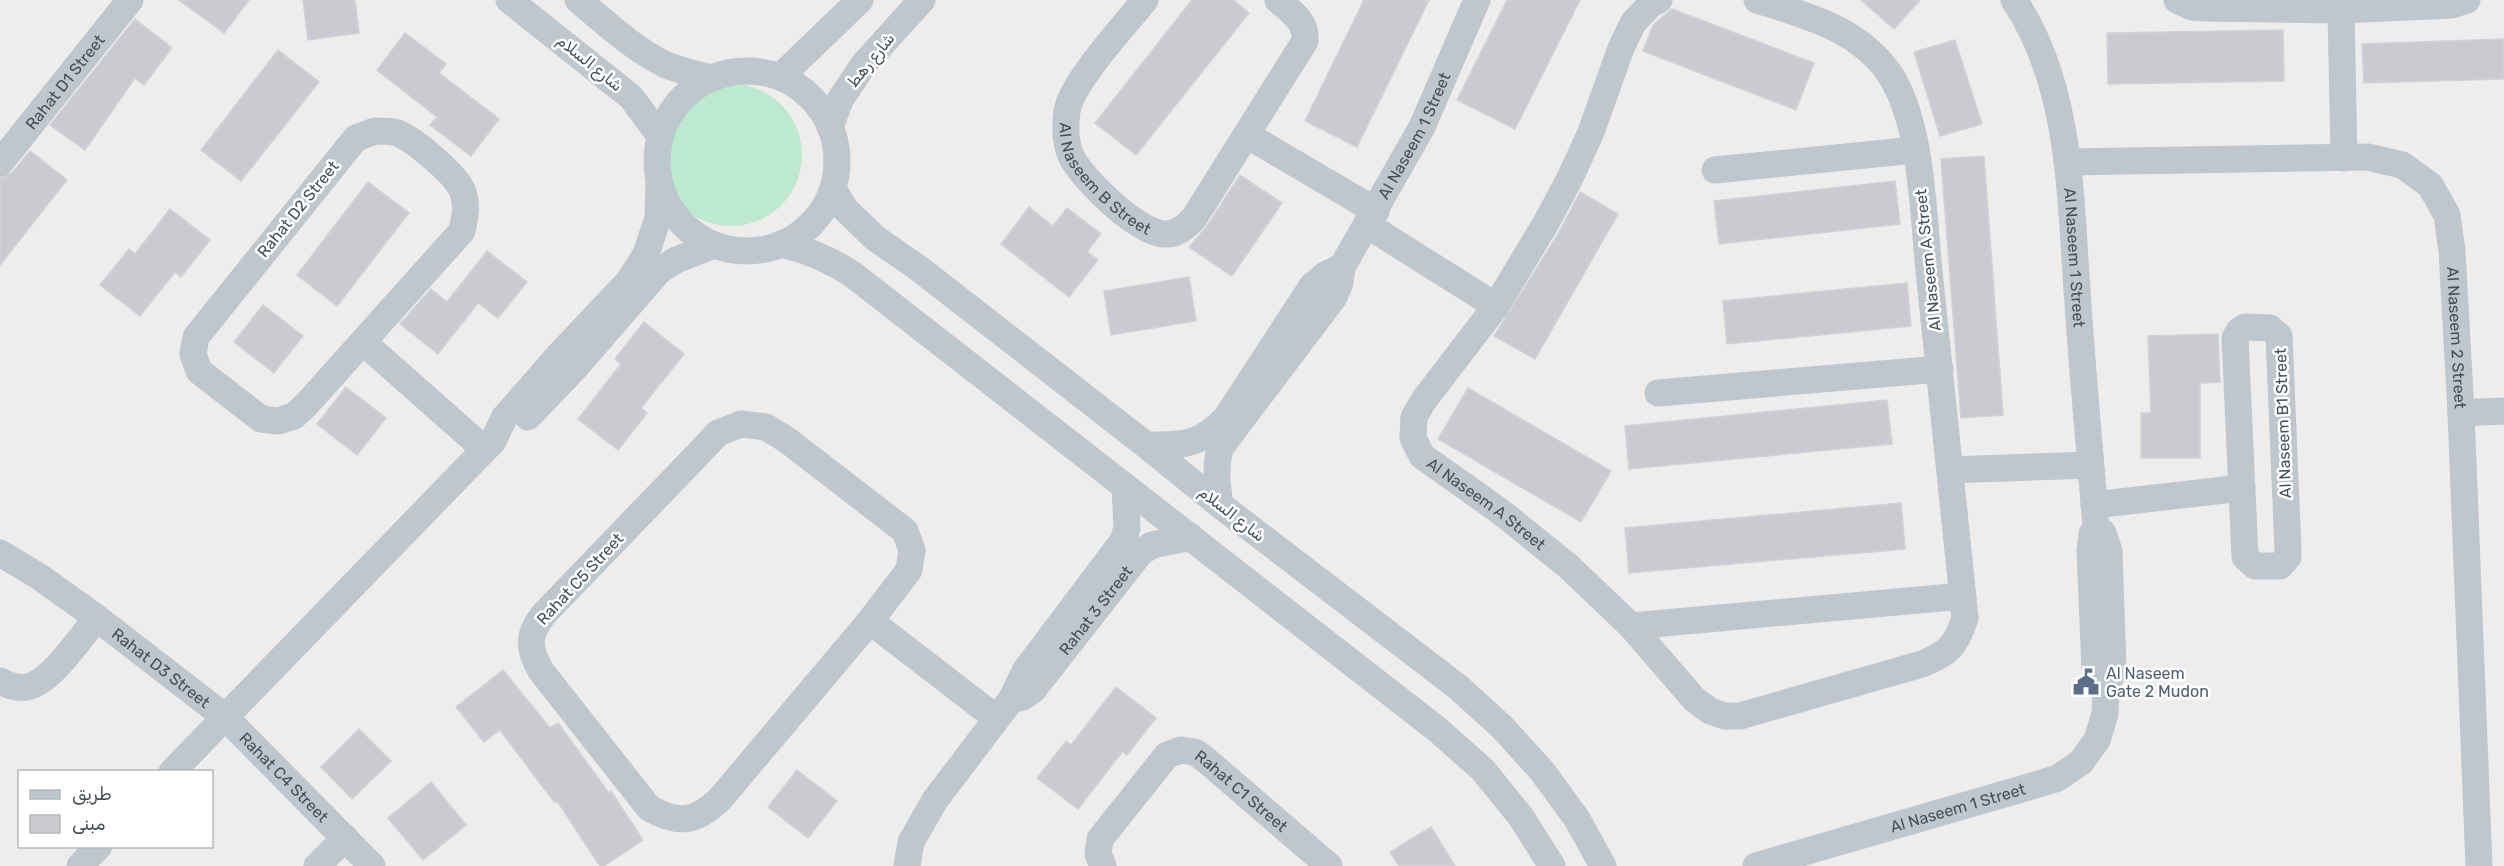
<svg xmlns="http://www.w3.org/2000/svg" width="2504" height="866" viewBox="0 0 2504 866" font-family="Rubik,Vazirmatn,sans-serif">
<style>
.green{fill:#bdeacf}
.building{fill:#cacbd1;stroke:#d0d2d7;stroke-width:1.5}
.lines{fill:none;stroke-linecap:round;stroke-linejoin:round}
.minor{stroke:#bec6ce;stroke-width:27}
.labels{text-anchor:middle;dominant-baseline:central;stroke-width:5;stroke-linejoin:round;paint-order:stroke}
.street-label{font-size:16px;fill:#464f58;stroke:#fff}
.service-label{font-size:16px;fill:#4e5e75;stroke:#fff;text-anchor:start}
</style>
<rect width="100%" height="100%" fill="#efecec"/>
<circle class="green" cx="731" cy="155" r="71"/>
<g class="building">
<path d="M 179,0 L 249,0 L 224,33 Z"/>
<path d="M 303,0 L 355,0 L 359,33 L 308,40 Z"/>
<path d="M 1192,0 L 1233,0 L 1249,13 L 1136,155 L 1095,123 Z"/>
<path d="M 1364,0 L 1429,0 L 1357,147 L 1305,121 Z"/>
<path d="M 1507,0 L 1580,0 L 1515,129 L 1457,100 Z"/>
<path d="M 1861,0 L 1920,0 L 1894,29 Z"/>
<path d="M 1672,9 L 1814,63 L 1796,110 L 1643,51 L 1653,25 Z"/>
<path d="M 135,19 L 172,48 L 144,85 L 135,78 L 85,150 L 50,125 Z"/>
<path d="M 2283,30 L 2284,81 L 2108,84 L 2107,33 Z"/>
<path d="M 405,33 L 446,64 L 439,73 L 499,119 L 471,156 L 430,125 L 437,117 L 377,70 Z"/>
<path d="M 2504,39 L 2504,79 L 2364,83 L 2362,44 Z"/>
<path d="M 1955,40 L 1982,124 L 1940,136 L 1914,52 Z"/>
<path d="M 278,50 L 319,82 L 241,181 L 201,150 Z"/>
<path d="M 30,151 L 67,180 L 0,265 L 0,178 L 12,173 Z"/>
<path d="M 1984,156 L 2003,415 L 1961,418 L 1941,159 Z"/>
<path d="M 1240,175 L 1282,203 L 1232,276 L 1189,247 L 1207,226 Z"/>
<path d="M 1895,181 L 1900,224 L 1719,244 L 1714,201 Z"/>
<path d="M 368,182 L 409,213 L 337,306 L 297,275 Z"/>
<path d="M 1580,192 L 1618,214 L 1535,359 L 1494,336 L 1560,231 Z"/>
<path d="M 1029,207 L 1053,226 L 1067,208 L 1101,234 L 1087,252 L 1098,260 L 1069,297 L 1001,244 Z"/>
<path d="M 170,209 L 210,240 L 181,277 L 175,272 L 140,316 L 100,285 L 129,249 L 135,254 Z"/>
<path d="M 487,251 L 527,282 L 498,318 L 478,303 L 438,354 L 400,324 L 431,289 L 447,302 Z"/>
<path d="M 1189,277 L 1196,321 L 1111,335 L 1104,291 Z"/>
<path d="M 1907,283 L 1911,326 L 1727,344 L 1723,301 Z"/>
<path d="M 263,305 L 303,336 L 274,373 L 234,342 Z"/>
<path d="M 644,322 L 684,354 L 641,408 L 647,413 L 618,450 L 578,419 L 621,364 L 615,359 Z"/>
<path d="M 2218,334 L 2220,382 L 2200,383 L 2200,458 L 2141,458 L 2141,413 L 2151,413 L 2148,336 Z"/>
<path d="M 346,387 L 386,418 L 357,455 L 317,424 Z"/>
<path d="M 1468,388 L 1611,471 L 1581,522 L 1438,439 Z"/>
<path d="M 1887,400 L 1892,444 L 1629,469 L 1625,426 Z"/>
<path d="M 1901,503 L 1905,549 L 1629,573 L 1625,528 Z"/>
<path d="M 503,670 L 550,728 L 558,723 L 609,793 L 611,791 L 643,840 L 604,866 L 600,866 L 557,801 L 555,803 L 500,730 L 484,742 L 456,707 Z"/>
<path d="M 1116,687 L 1156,718 L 1127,755 L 1123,751 L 1078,809 L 1037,778 L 1066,741 L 1071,745 Z"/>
<path d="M 359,729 L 391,761 L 352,799 L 321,767 Z"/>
<path d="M 797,770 L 837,801 L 808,838 L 768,807 Z"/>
<path d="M 431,782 L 466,825 L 423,860 L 388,818 Z"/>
<path d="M 1431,827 L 1455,866 L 1399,866 L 1390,852 Z"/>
</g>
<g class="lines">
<g class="minor">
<path d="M 509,0 L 631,97 L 660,136"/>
<path d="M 578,0 C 605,22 632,48 664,64 C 679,71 696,74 713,78"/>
<path id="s1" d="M 1145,0 C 1125,25 1071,83 1067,111 C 1065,126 1065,142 1071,156 C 1082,179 1141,237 1168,234 C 1179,233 1187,226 1194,218 L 1305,41 C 1307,21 1292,13 1278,0"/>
<path id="s2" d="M 1659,0 L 1652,3 L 1633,23 L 1621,48 L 1591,132 L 1570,178 L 1546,223 L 1496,306 L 1424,400 L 1414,417 L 1413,438 L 1422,456 L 1501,512 L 1568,566 L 1631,626 L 1694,699 L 1710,711 L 1725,716 L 1740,716 L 1922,664 C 1949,653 1956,646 1965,618 C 1954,503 1942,387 1929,271 C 1923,213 1922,121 1889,73 C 1859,29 1805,15 1757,0"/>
<path id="s3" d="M 2014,0 C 2073,88 2070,202 2078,304 C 2083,379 2090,453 2096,527 L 2092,534 L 2090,551 L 2095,669 L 2100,685 L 2106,691"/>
<path d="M 2177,0 L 2192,7 L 2205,8 L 2341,10 L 2452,5 L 2467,0"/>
<path d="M 2341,10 L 2344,158"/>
<circle cx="747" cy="161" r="90"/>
<path d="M 780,77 L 860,0"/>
<path d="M 830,127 L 840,100 L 864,64 L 922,0"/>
<path d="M 375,131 C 381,131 388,131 394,132 C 411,136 455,174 462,190 C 468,204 465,217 462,231 L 306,405 L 294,416 L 278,421 L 261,419 L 199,371 L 193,354 L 196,337 L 343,154 L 356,138 Z"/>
<path d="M 1247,135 L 1376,211"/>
<path id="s4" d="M 2067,162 L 2368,157 L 2402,165 L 2430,185 L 2447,215 L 2452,251 L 2461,413 L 2479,866"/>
<path id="s5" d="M 0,163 L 130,0"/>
<path d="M 1715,170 L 1915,150"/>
<path d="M 833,189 L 845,209 L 875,238 L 917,267 L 1146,445 L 1220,505 L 1458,687 L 1502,727 L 1542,771 L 1577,819 L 1603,866"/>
<path d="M 1367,225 L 1496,306"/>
<path d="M 781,244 C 808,250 829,259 852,274 L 1438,730 L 1483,770 L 1521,817 L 1552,866"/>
<path d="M 2245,327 L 2270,328 L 2279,336 L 2288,550 L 2288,557 L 2280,566 L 2255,566 L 2245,557 L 2235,338 L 2239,331 Z"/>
<path d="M 363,342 L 484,449"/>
<path d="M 1658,393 L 1940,369"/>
<path d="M 2461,413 L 2504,411"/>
<path d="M 528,417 L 574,369 L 659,271 L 676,260 L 715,245"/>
<path d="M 741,424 L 766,427 L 787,440 L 905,531 L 912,550 L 909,570 L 870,621 L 720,799 C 696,822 679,825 649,808 L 541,671 C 528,648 527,635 544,614 L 701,451 L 718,433 Z"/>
<path d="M 1146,445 C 1182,445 1200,446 1226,418 L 1312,286 L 1325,275 L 1342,267"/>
<path d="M 1950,470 L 2090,465"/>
<path id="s6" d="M 1220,505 C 1217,485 1215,468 1220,448 L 1334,297 L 1340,283 L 1342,267 L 1422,127 L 1477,0"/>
<path d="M 2094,505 L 2242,488"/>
<path id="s7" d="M 0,553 L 40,577 L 97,618 L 225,717 L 372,866"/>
<path d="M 870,621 L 996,718"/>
<path d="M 1631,626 L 1963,596"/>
<path d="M 0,681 C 8,685 17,689 27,687 C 51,683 81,636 97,618"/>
<path id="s8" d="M 1011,700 L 1023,697 L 1033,690 L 1141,552 L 1152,545 L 1191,537"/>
<path d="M 172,772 L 493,441 L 504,418 L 560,354 L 629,281 L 646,254 L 658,218 L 659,180"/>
<path d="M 80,866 L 99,846"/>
<path d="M 317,866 L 345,838"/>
<path d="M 907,866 L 911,842 L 935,800 L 1011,700 L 1025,671 L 1123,541 L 1127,528 L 1125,487"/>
<path id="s9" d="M 1103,866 L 1098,854 L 1100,839 L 1167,755 L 1181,750 L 1195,752 L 1206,760 L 1329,866"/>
<path id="s10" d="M 1756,866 L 2032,786 L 2058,778 L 2081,762 L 2097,740 L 2105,714 L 2106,691 L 2113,669 L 2109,551 L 2103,533 L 2096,527"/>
</g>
</g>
<defs>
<g id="civic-bare" transform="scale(2.07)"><path d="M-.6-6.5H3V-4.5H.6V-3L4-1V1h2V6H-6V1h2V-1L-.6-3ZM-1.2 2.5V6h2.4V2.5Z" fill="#5c6f8a" stroke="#fff" stroke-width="2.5" paint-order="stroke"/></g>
</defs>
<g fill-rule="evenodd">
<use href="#civic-bare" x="2086" y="682"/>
</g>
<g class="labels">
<g class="street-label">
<text transform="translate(871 60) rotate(-51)">شارع رهط</text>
<text transform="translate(590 63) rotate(39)">شارع السلام</text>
<text stroke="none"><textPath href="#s5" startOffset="104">Rahat D1 Street</textPath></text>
<text stroke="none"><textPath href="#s6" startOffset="428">Al Naseem 1 Street</textPath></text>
<text stroke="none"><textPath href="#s1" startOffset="220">Al Naseem B Street</textPath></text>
<text transform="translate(298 209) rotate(-51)">Rahat D2 Street</text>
<text stroke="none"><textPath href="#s3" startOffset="268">Al Naseem 1 Street</textPath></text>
<text transform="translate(1928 260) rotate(-96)">Al Naseem A Street</text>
<text stroke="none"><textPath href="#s4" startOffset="528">Al Naseem 2 Street</textPath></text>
<text transform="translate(2283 423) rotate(-92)">Al Naseem B1 Street</text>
<text stroke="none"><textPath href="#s2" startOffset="610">Al Naseem A Street</textPath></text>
<text transform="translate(1232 514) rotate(38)">شارع السلام</text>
<text transform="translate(580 579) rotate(-47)">Rahat C5 Street</text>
<text stroke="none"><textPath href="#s8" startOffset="126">Rahat 3 Street</textPath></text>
<text stroke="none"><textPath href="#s7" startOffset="198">Rahat D3 Street</textPath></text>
<text stroke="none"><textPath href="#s7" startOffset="363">Rahat C4 Street</textPath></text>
<text stroke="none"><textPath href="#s9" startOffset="225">Rahat C1 Street</textPath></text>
<text stroke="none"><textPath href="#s10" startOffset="210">Al Naseem 1 Street</textPath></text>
</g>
<g class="service-label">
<text x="2106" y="673">Al Naseem<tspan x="2106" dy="18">Gate 2 Mudon</tspan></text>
</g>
</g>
<rect x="18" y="770" width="195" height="78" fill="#ffffff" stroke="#b5b9bc" stroke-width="1.5"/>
<rect x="30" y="790" width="30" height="9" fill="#bec6ce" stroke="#b5b9bc" stroke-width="1.5"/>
<text x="72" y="800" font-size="18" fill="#464f58">طريق</text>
<rect x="30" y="815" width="30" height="18" fill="#cacbd1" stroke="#b5b9bc" stroke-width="1.5"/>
<text x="72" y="830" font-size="18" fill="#464f58">مبنى</text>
</svg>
